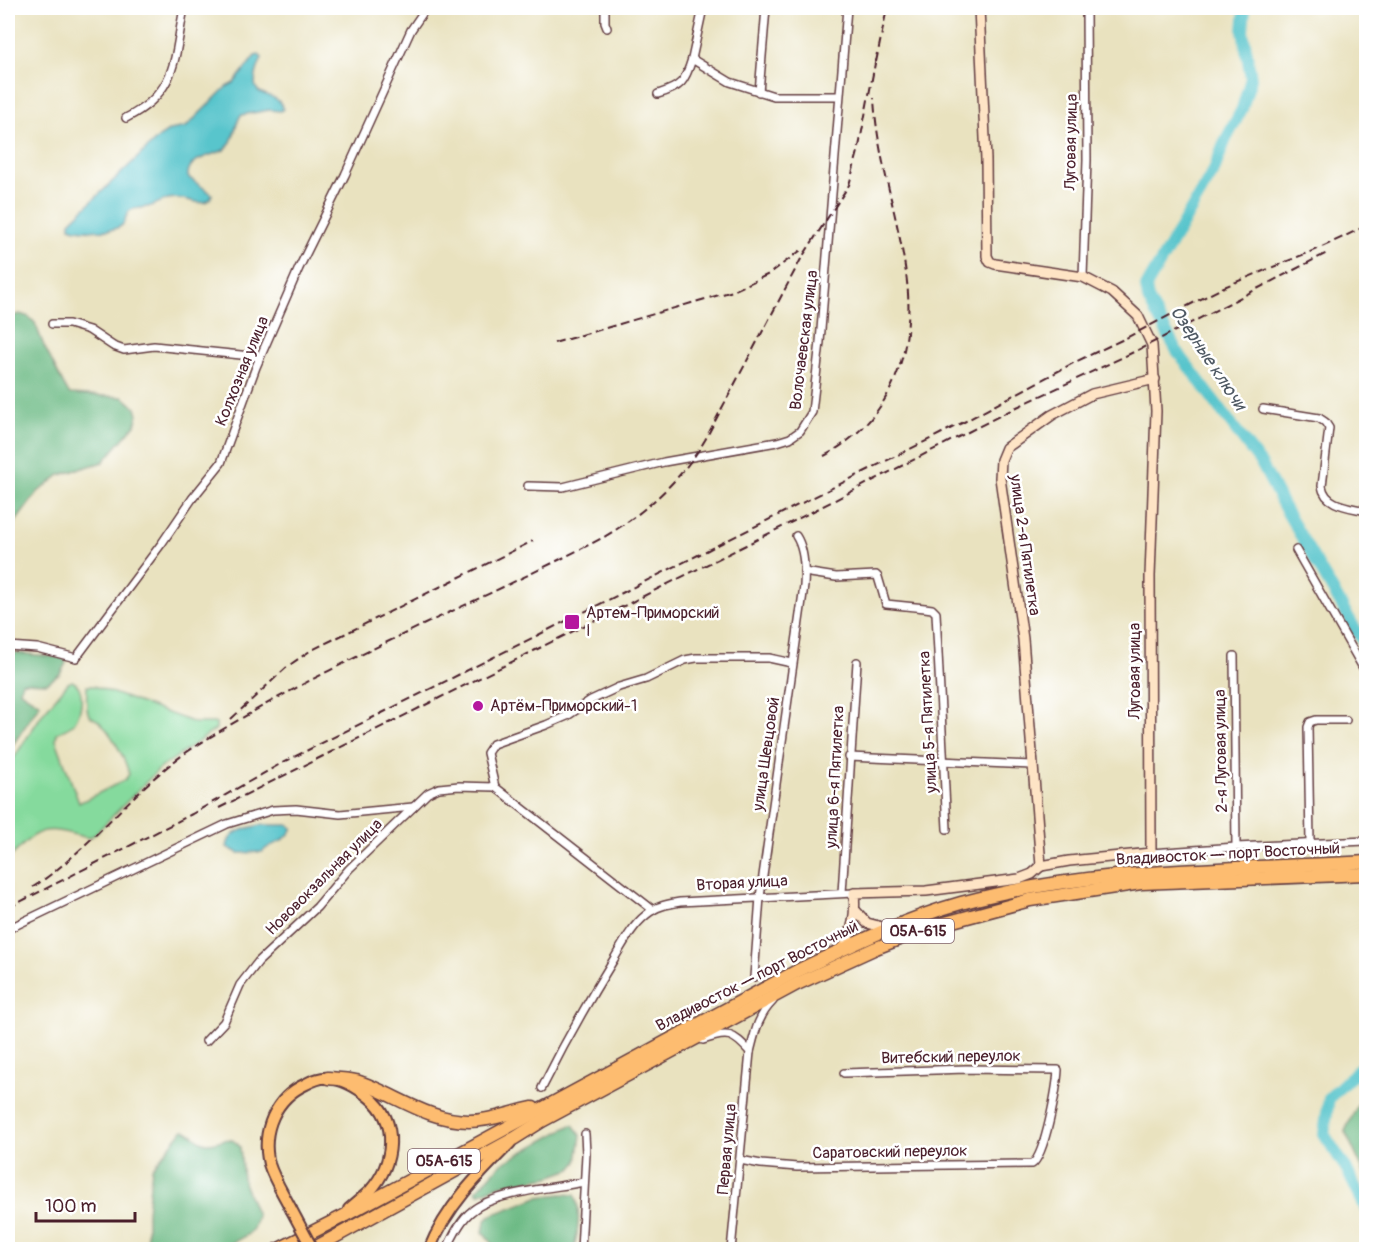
<svg xmlns="http://www.w3.org/2000/svg" width="1374" height="1257" viewBox="0 0 1374 1257" font-family="Pangolin,sans-serif">
<style>
.green{fill:#85da9d;stroke:#687c64;stroke-width:1.5}
.forest{fill:#6cba84;stroke:#5b6c58;stroke-width:1.5}
.water{fill:#58c5cc;stroke:#51727c;stroke-width:1.5}
.lines{fill:none;stroke-linecap:round;stroke-linejoin:round}
.river{stroke:#58c5cc;stroke-width:12}
.street-casing{stroke:#623c41;stroke-width:10}
.secondary-casing{stroke:#623c41;stroke-width:12}
.primary-casing{stroke:#623c41;stroke-width:14}
.highway-casing{stroke:#623c41;stroke-width:15}
.street{stroke:#fff;stroke-width:7}
.secondary{stroke:#fee4c5;stroke-width:9}
.primary{stroke:#fdbc6f;stroke-width:10}
.highway{stroke:#fdbc6f;stroke-width:12}
.rail{stroke:#4a1f2b;stroke-width:2;stroke-dasharray:9 4.5;stroke-linecap:butt}
.primary-bridge-casing{stroke:#623c41;stroke-width:14;stroke-linecap:butt}
.primary-bridge{stroke:#fdbc6f;stroke-width:10}
.poi-dot{fill:#b5179e;stroke:#fff;stroke-width:2}
.labels{text-anchor:middle;dominant-baseline:central;stroke-width:5;stroke-linejoin:round;paint-order:stroke}
.shield{fill:#fff;stroke:#80626b;stroke-width:1.5}
.shield-label{font-size:15px;font-weight:bold;fill:#4a1f2b}
.street-label{font-size:16px;fill:#4a1f2b;stroke:#fff}
.poi-label{font-size:16px;fill:#4a1f2b;stroke:#fff;text-anchor:start}
.water-label{font-size:18px;font-style:italic;fill:#4f5963;stroke:#fff}
</style>
<rect width="100%" height="100%" fill="#fff"/>
<filter id="ink" filterUnits="userSpaceOnUse"><feTurbulence type="fractalNoise" baseFrequency=".0167" numOctaves="2"/><feDisplacementMap in="SourceGraphic" scale="12" xChannelSelector="R" yChannelSelector="G"/><feConvolveMatrix kernelMatrix="1 2 1 2 8 2 1 2 1" color-interpolation-filters="sRGB"/></filter>
<filter id="wash" filterUnits="userSpaceOnUse"><feTurbulence type="fractalNoise" baseFrequency=".008" numOctaves="4" result="noise"/><feDisplacementMap in="SourceGraphic" scale="24" xChannelSelector="R" yChannelSelector="G"/><feGaussianBlur stdDeviation="1.35" result="paint"/><feColorMatrix in="noise" values="0 0 0 0 0 0 0 0 0 0 0 0 0 0 0 0 0 1.4 0 .05"/><feComposite in="paint" operator="in"/></filter>
<g filter="url(#wash)">
<rect width="100%" height="100%" fill="#e9e2bf"/>
<path class="green" d="M 72,681 C 87,687 82,717 71,726 C 67,729 61,731 57,733 L 56,740 L 79,803 L 125,780 L 129,774 C 125,758 111,731 97,720 C 93,717 93,719 89,715 C 85,709 87,693 87,686 L 94,686 L 195,723 L 216,723 L 216,729 L 158,770 L 94,835 L 89,838 C 71,835 49,824 33,836 C 24,843 16,852 8,859 L 8,767 L 43,713 L 68,683 Z"/>
<g class="forest">
<path d="M 20,314 L 29,317 L 35,323 L 44,346 L 66,389 L 70,394 L 123,397 L 136,408 L 138,415 L 135,425 L 103,462 L 60,475 L 38,492 L 11,528 L 10,559 L 8,570 L 8,317 Z"/>
<path d="M 8,652 L 64,658 L 66,663 L 60,674 L 47,683 L 22,682 L 20,691 L 40,704 L 8,752 Z"/>
<path d="M 1366,1088 L 1366,1177 L 1345,1131 Z"/>
<path d="M 571,1125 L 573,1125 L 581,1135 L 577,1162 L 571,1169 L 549,1177 L 500,1185 L 478,1194 L 476,1191 L 501,1164 Z"/>
<path d="M 183,1130 C 193,1131 198,1144 209,1143 C 222,1142 230,1133 240,1147 L 243,1180 L 257,1216 L 253,1229 L 247,1235 L 221,1249 L 135,1249 L 147,1240 L 147,1211 L 152,1168 Z"/>
<path d="M 562,1194 L 575,1195 C 581,1211 578,1234 574,1249 L 497,1249 L 483,1232 L 485,1222 L 489,1216 L 538,1197 Z"/>
</g>
<g class="water">
<path d="M 259,55 L 262,58 C 240,108 277,85 283,109 L 281,111 L 269,110 L 241,115 C 234,125 235,143 224,150 C 212,156 186,158 188,177 L 212,194 L 211,198 C 200,210 186,194 168,199 C 161,201 154,206 147,207 C 142,208 137,208 133,209 C 125,212 127,218 123,224 C 117,233 79,231 70,227 L 70,222 L 159,137 L 170,130 L 186,127 L 226,87 L 234,83 L 255,56 Z"/>
<path d="M 260,825 L 288,825 L 293,828 C 283,846 273,841 262,852 L 238,853 L 227,847 C 229,830 246,829 260,825 Z"/>
</g>
<g class="lines">
<g class="river">
<path d="M 1245,8 L 1243,31 L 1251,78 L 1242,109 L 1225,141 L 1214,170 L 1146,287 L 1148,299 L 1177,351 L 1262,465 L 1285,509 L 1366,647"/>
<path d="M 1366,1062 L 1329,1098 L 1324,1134 L 1347,1170 L 1366,1209"/>
</g>
</g>
</g>
<g filter="url(#ink)">
<g class="lines">
<g class="street-casing">
<g id="street">
<path d="M 605,8 L 605,23 L 607,28"/>
<path d="M 692,59 L 703,8"/>
<path d="M 759,92 L 766,8"/>
<path d="M 658,94 C 681,87 685,82 692,59 L 730,82 L 774,96 L 839,96"/>
<path d="M 126,118 C 178,92 174,58 184,8"/>
<path d="M 1083,277 L 1087,160 L 1086,8"/>
<path d="M 52,324 L 69,324 L 89,330 L 113,346 L 124,350 L 154,346 L 260,357"/>
<path d="M 1263,409 L 1319,418 L 1325,422 L 1329,428 L 1322,486 C 1325,506 1350,507 1366,511"/>
<path d="M 528,486 L 563,487 L 664,462 L 777,442 L 790,438 L 800,431 L 812,412 L 820,342 L 847,8"/>
<path d="M 1296,550 L 1366,673"/>
<path d="M 804,572 L 836,577 L 876,575 L 878,577 L 886,604 L 925,608 L 932,609 L 936,613 L 947,829"/>
<path d="M 8,646 L 37,648 L 76,658 L 162,543 L 192,499 L 221,463 L 256,367 L 299,268 L 345,175 L 411,30 L 426,8"/>
<path d="M 1234,656 L 1236,847"/>
<path d="M 849,757 L 1032,765"/>
<path d="M 495,787 L 487,753 L 493,744 L 546,725 L 567,716 L 591,700 L 619,687 L 646,679 L 685,660 L 696,658 L 769,658 L 792,663"/>
<path d="M 1310,843 L 1308,727 L 1310,722 L 1316,720 L 1346,720"/>
<path d="M 1151,853 L 1236,847 L 1366,841"/>
<path d="M 842,893 L 857,662"/>
<path d="M 8,929 L 227,824 L 273,810 L 296,809 L 340,814 L 413,807"/>
<path d="M 754,977 L 760,897 L 804,586 C 805,570 805,550 796,536"/>
<path d="M 703,1040 C 728,1031 733,1033 750,1052"/>
<path d="M 206,1041 L 224,1022 L 240,985 L 258,962 L 317,907 L 349,869 L 428,793 L 439,788 L 459,786 L 495,787 L 653,910"/>
<path d="M 542,1088 C 564,1044 588,1001 614,959 C 623,944 632,926 646,915 C 656,906 668,904 680,902 L 854,893"/>
<path d="M 740,1160 L 761,1164 L 797,1167 L 1032,1164 C 1045,1156 1057,1087 1058,1070 L 966,1069 L 844,1073"/>
<path d="M 446,1250 C 453,1237 460,1220 472,1211 C 494,1192 554,1188 584,1182"/>
<path d="M 581,1250 L 586,1154 L 585,1134"/>
<path d="M 731,1250 L 750,1052 C 755,1032 758,1016 773,1001"/>
</g>
</g>
<g class="secondary-casing">
<g id="secondary">
<path d="M 979,8 L 986,160 L 987,256 L 990,262 L 995,264 L 1083,277 L 1112,292 L 1138,316 L 1152,345 L 1156,411 L 1150,576 L 1151,853 L 1069,861 L 1041,866"/>
<path d="M 1041,866 L 1023,639 L 1000,478 L 1001,460 L 1006,448 L 1052,415 L 1092,394 L 1155,379"/>
<path d="M 856,911 L 867,923 L 890,929"/>
<path d="M 843,949 C 853,930 856,915 854,893 L 926,891 L 1019,879 L 1032,874 L 1041,866"/>
</g>
</g>
<g class="primary-casing">
<g id="primary">
<path d="M 291,1209 C 284,1195 274,1180 269,1164 C 261,1131 275,1098 306,1084 C 312,1081 321,1077 328,1078 C 343,1079 358,1088 369,1097 C 400,1122 394,1164 370,1191 C 363,1197 356,1203 349,1209"/>
<path d="M 429,1250 C 446,1207 478,1175 510,1143"/>
</g>
</g>
<g class="highway-casing">
<g id="highway">
<path d="M 328,1078 C 337,1079 347,1079 356,1081 C 394,1093 427,1121 469,1121 C 492,1121 511,1112 533,1108"/>
<path d="M 277,1250 L 340,1218 L 797,971 C 850,946 904,919 961,903 C 1093,867 1231,870 1366,862"/>
<path d="M 311,1250 L 515,1138 L 542,1121 L 797,984 L 876,948 L 927,928 L 1030,900 L 1141,883 L 1366,874"/>
</g>
</g>
<use href="#street" class="street"/>
<use href="#secondary" class="secondary"/>
<use href="#primary" class="primary"/>
<use href="#highway" class="highway"/>
<g class="rail">
<path d="M 876,62 L 887,8"/>
<path d="M 554,343 L 733,291 L 769,274 L 804,248"/>
<path d="M 824,456 C 890,421 915,354 907,282 C 900,220 877,160 874,98"/>
<path d="M 231,719 L 288,666 L 310,651 L 533,541"/>
<path d="M 219,808 L 784,526 L 1017,407 L 1138,350 L 1327,253"/>
<path d="M 33,887 C 93,848 133,787 193,748 C 323,664 468,608 604,537 C 645,513 681,480 705,440 L 801,259 L 849,185 L 858,152 L 877,53"/>
<path d="M 8,908 L 192,814 L 282,763 L 964,422 L 1075,362 L 1126,338 L 1224,287 L 1322,247 L 1366,226"/>
</g>
<g class="primary-bridge-casing">
<path id="primary-bridge" d="M 291,1209 L 313,1250"/>
</g>
<use href="#primary-bridge" class="primary-bridge"/>
</g>
</g>
<g class="poi-dot">
<rect x="564" y="614" width="16" height="16" rx="3"/>
<circle cx="478" cy="706" r="6"/>
</g>
<g class="labels">
<g class="shield">
<rect x="882" y="919" width="72" height="24" rx="4.5"/>
<rect x="408" y="1149" width="72" height="24" rx="4.5"/>
</g>
<g class="shield-label">
<text x="918" y="931">05А-615</text>
<text x="444" y="1161">05А-615</text>
</g>
<g class="street-label">
<text transform="translate(1071 142) rotate(-89)">Луговая улица</text>
<text transform="translate(804 340) rotate(-83)">Волочаевская улица</text>
<text transform="translate(242 371) rotate(-68)">Колхозная улица</text>
<text transform="translate(1025 545) rotate(82)">улица 2-я Пятилетка</text>
<text transform="translate(1135 671) rotate(-90)">Луговая улица</text>
<text transform="translate(928 722) rotate(-93)">улица 5-я Пятилетка</text>
<text transform="translate(1221 751) rotate(-91)">2-я Луговая улица</text>
<text transform="translate(766 754) rotate(-82)">улица Шевцовой</text>
<text transform="translate(835 777) rotate(-87)">улица 6-я Пятилетка</text>
<text transform="translate(1228 854) rotate(-3)">Владивосток — порт Восточный</text>
<text transform="translate(324 877) rotate(-45)">Нововокзальная улица</text>
<text transform="translate(742 883) rotate(-3)">Вторая улица</text>
<text transform="translate(757 976) rotate(-27)">Владивосток — порт Восточный</text>
<text transform="translate(951 1057) rotate(-1)">Витебский переулок</text>
<text transform="translate(727 1149) rotate(-85)">Первая улица</text>
<text transform="translate(890 1152) rotate(-1)">Саратовский переулок</text>
</g>
<g class="poi-label">
<text x="586" y="613">Артем-Приморский<tspan x="586" dy="18">I</tspan></text>
<text x="490" y="706">Артём-Приморский-1</text>
</g>
<g class="water-label">
<text transform="translate(1208 358) rotate(56)">Озерные ключи</text>
</g>
</g>
<rect width="1374" height="1257" fill="none" stroke="#fff" stroke-width="30"/>
<path d="M36 1212v9h99v-9" fill="none" stroke="#4a1f2b" stroke-width="3"/>
<text x="45" y="1212" font-size="18" fill="#4a1f2b" stroke="#ffffff" stroke-width="4.5" paint-order="stroke">100 m</text>
</svg>
